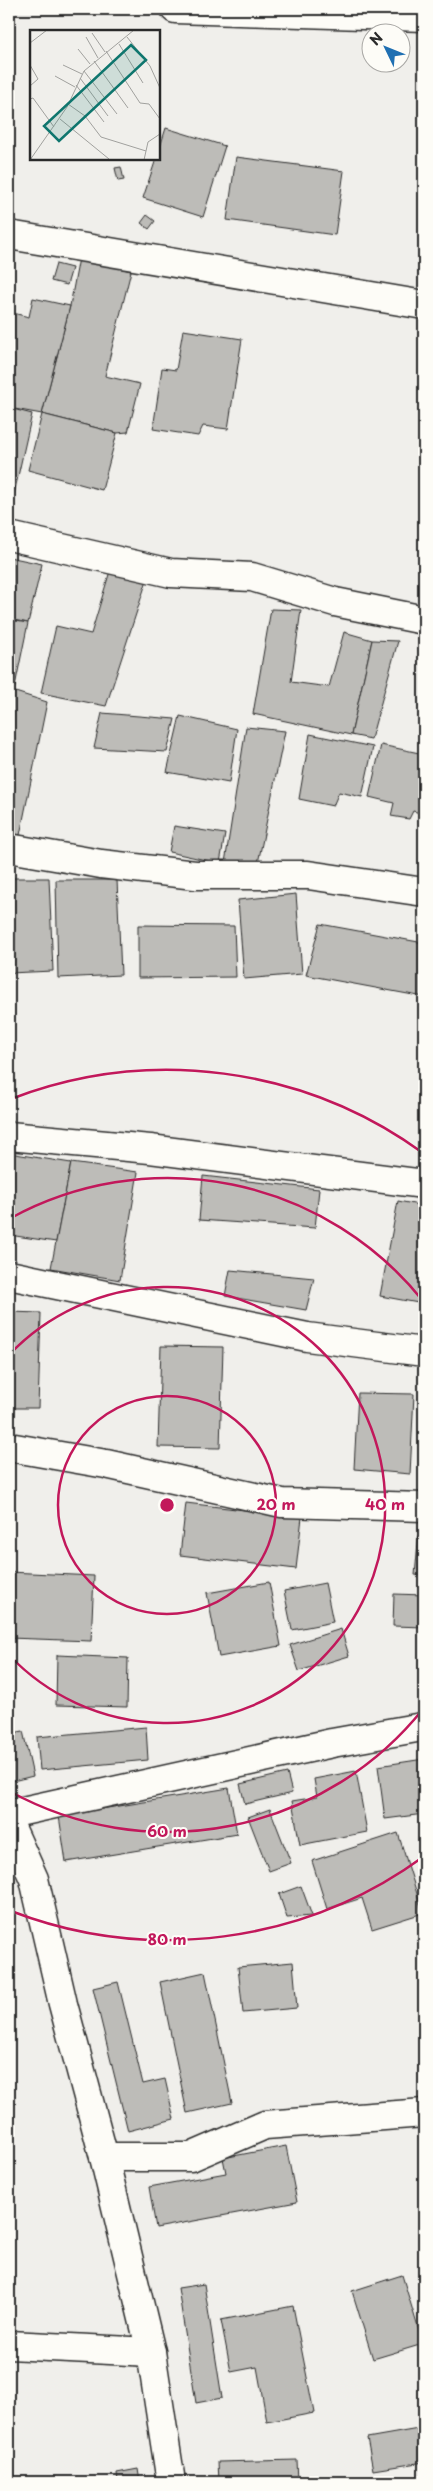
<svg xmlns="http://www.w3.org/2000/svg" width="433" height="2491" viewBox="0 0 433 2491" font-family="'Playpen Sans',sans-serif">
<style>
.building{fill:#bdbcb8;stroke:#2b2b2b}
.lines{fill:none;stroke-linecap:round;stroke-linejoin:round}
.minor-casing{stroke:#2b2b2b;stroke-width:31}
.minor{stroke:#fdfcf7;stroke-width:28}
.ring{fill:none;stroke:#c2185b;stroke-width:2.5}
.inset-road{fill:none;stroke:#a1a19e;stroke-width:1}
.view{fill:#0f766e;fill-opacity:0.15;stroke:#0f766e;stroke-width:2.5}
.inset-edge{fill:none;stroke:#2b2b2b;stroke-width:2.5}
.centre{fill:#c2185b;stroke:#fdfcf7;stroke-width:2.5}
.ring-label{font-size:15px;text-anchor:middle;font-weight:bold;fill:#c2185b;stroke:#fdfcf7;stroke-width:4;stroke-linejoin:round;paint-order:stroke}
</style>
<rect width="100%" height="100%" fill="#f0efeb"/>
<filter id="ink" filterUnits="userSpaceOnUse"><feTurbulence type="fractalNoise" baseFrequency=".02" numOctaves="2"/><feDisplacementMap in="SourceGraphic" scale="10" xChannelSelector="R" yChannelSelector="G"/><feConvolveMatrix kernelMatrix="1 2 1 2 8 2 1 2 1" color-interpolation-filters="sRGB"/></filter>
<g filter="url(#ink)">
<g class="building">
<path d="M 166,128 L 225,146 L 203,217 L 143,198 L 156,159 L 159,159 L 159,150 Z"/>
<path d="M 236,157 L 344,171 L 335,235 L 227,220 Z"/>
<path d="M 121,167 L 124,180 L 118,181 L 115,168 Z"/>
<path d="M 147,215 L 155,221 L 149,229 L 141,223 Z"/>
<path d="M 79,258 L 131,271 L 105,376 L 140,384 L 128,432 L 117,433 L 42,414 L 70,306 Z"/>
<path d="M 56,264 L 72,268 L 67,285 L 51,281 Z"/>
<path d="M 33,298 L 70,306 L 42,414 L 9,408 L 9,312 L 29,317 Z"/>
<path d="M 183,330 L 242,339 L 228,429 L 203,426 L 198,436 L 153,429 L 162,368 L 176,370 Z"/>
<path d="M 9,408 L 32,414 L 14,494 L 9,492 Z"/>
<path d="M 42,414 L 117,433 L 102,490 L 28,470 Z"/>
<path d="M 9,557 L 42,564 L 28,623 L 9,619 Z"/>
<path d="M 110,571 L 147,580 L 106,706 L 41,693 L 56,626 L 91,634 Z"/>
<path d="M 271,609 L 301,610 L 291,682 L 329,687 L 344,632 L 372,640 L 351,735 L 253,714 Z"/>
<path d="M 9,620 L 28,623 L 14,691 L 9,690 Z"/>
<path d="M 372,640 L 398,641 L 371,739 L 351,735 Z"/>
<path d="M 9,690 L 47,702 L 20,835 L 9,833 Z"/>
<path d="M 102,713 L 175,719 L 167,752 L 94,748 Z"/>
<path d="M 180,716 L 237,729 L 229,783 L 167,772 Z"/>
<path d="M 246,727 L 285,731 L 257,868 L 225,863 Z"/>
<path d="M 310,734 L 373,747 L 362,797 L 339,792 L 333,806 L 299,799 Z"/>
<path d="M 381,745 L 424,754 L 424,814 L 413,811 L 409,819 L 391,816 L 394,803 L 369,797 Z"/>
<path d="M 174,826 L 225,834 L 220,863 L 169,852 Z"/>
<path d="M 9,878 L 49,878 L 53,971 L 9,973 Z"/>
<path d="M 56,880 L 117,880 L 121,975 L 58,978 Z"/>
<path d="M 296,894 L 302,974 L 244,979 L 238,900 Z"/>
<path d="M 320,924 L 424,943 L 424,997 L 306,975 Z"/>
<path d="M 138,925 L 234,926 L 236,977 L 138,978 Z"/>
<path d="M 9,1153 L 71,1163 L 56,1242 L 9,1235 Z"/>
<path d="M 71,1163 L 138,1172 L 120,1280 L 51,1268 Z"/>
<path d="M 203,1176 L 319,1189 L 315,1228 L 199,1220 Z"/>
<path d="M 398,1201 L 424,1206 L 424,1304 L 380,1296 Z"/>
<path d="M 230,1270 L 314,1278 L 306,1310 L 225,1296 Z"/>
<path d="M 9,1312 L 41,1313 L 38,1408 L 9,1408 Z"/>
<path d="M 161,1346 L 223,1347 L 220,1448 L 158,1447 Z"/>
<path d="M 358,1393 L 414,1394 L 410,1474 L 354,1469 Z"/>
<path d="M 186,1503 L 302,1517 L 296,1569 L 180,1555 Z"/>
<path d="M 420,1521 L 424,1522 L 424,1576 L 415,1575 Z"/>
<path d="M 9,1572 L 94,1576 L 91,1641 L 9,1638 Z"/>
<path d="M 269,1582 L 281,1646 L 219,1657 L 207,1593 Z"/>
<path d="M 325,1583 L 333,1622 L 292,1630 L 284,1591 Z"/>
<path d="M 394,1594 L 424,1595 L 424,1627 L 393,1626 Z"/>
<path d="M 341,1629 L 349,1656 L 299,1671 L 290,1645 Z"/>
<path d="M 57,1655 L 128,1658 L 127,1707 L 56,1705 Z"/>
<path d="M 146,1727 L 148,1760 L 40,1770 L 37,1737 Z"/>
<path d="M 23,1731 L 33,1776 L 9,1782 L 9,1734 Z"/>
<path d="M 424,1759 L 424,1814 L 385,1819 L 378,1766 Z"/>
<path d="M 356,1771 L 367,1832 L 300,1845 L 292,1801 L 317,1797 L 314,1779 Z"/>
<path d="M 287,1773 L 292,1793 L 245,1804 L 240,1784 Z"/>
<path d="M 229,1788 L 237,1834 L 66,1862 L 59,1816 Z"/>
<path d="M 270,1809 L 291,1863 L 269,1871 L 248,1817 Z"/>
<path d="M 398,1833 L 423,1913 L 372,1929 L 362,1898 L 327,1909 L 312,1861 Z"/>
<path d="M 301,1886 L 312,1916 L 287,1918 L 279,1894 Z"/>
<path d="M 293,1962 L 297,2008 L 243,2013 L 238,1967 Z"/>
<path d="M 205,1972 L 232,2103 L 187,2113 L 160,1982 Z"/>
<path d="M 118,1982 L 143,2084 L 165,2079 L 174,2119 L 128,2131 L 93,1988 Z"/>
<path d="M 286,2146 L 297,2202 L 156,2228 L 149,2187 L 226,2173 L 223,2158 Z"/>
<path d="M 402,2275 L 423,2344 L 373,2359 L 352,2291 Z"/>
<path d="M 204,2284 L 222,2398 L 196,2403 L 178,2288 Z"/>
<path d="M 293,2306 L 314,2413 L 267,2422 L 257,2367 L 231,2372 L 221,2320 Z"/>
<path d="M 424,2428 L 424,2462 L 373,2470 L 367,2438 Z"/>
<path d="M 297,2460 L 298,2482 L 219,2482 L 218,2462 Z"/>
<path d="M 138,2469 L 140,2482 L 118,2482 L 117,2473 Z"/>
<path d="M 20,2477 L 21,2482 L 9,2482 L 9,2479 Z"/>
</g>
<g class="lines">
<g class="minor-casing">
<g id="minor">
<path d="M 175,9 L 424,17"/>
<path d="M 9,235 L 424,305"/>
<path d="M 9,536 L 171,573 L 252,577 L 335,602 L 424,620"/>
<path d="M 9,848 L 101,864 L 195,875 L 308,875 L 424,892"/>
<path d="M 9,1136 L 150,1149 L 424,1184"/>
<path d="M 9,1275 L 307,1337 L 424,1352"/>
<path d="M 9,1447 L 106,1464 L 282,1503 L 424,1507"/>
<path d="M 9,1814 L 332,1743 L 422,1727 L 424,1728"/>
<path d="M 9,1823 L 34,1879 L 63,2004 L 104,2157 L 151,2352 L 171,2482"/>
<path d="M 104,2157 L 191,2157 L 265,2125 L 424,2113"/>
<path d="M 9,2345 L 151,2352"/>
</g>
</g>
<use href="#minor" class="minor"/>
</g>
</g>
<g class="ring">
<circle cx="167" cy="1505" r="109"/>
<path d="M9 1355A218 218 0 1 1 9 1655"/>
<path d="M423 1709A327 327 0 0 1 11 1792M11 1218A327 327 0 0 1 423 1301"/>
<path d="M423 1857A435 435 0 0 1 11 1911M11 1099A435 435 0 0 1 423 1153"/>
</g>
<g transform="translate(30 30)">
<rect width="130" height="130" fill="#f0efeb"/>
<path class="inset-road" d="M 62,3 L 75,22M 56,7 L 68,28M 97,7 L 120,36 L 130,58M 0,13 L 17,0M 89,14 L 113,53M 48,19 L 60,34M 76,21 L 110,73 L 119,74 L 130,89M 64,31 L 98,78M 0,35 L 8,49 L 0,56M 33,35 L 52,44M 54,41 L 87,84M 25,46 L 45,57M 50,48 L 78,86M 46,55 L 74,92M 0,69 L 3,68 L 24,97M 38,74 L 55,86 L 71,107 L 116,121M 30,89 L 79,129M 0,130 L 37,77 L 54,41 L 104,0M 114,130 L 118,112 L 130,104"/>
<path class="view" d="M 101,15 L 116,30 L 29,111 L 14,96 Z"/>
<rect width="130" height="130" class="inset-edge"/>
</g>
<circle cx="167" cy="1505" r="8" class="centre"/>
<g class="ring-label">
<text x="276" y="1510">20 m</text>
<text x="385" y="1510">40 m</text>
<text x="167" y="1837">60 m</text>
<text x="167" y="1945">80 m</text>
</g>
<rect width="433" height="2491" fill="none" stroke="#fdfcf7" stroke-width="30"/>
<rect x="15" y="15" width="403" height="2461" fill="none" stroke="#2b2b2b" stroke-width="2" filter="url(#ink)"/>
<g transform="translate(386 48) rotate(313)"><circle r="24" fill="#fdfcf7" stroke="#a9a8a5"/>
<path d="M0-4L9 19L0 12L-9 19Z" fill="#1f6fb2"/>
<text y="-8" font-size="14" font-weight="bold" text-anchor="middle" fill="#2b2b2b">N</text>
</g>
</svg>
